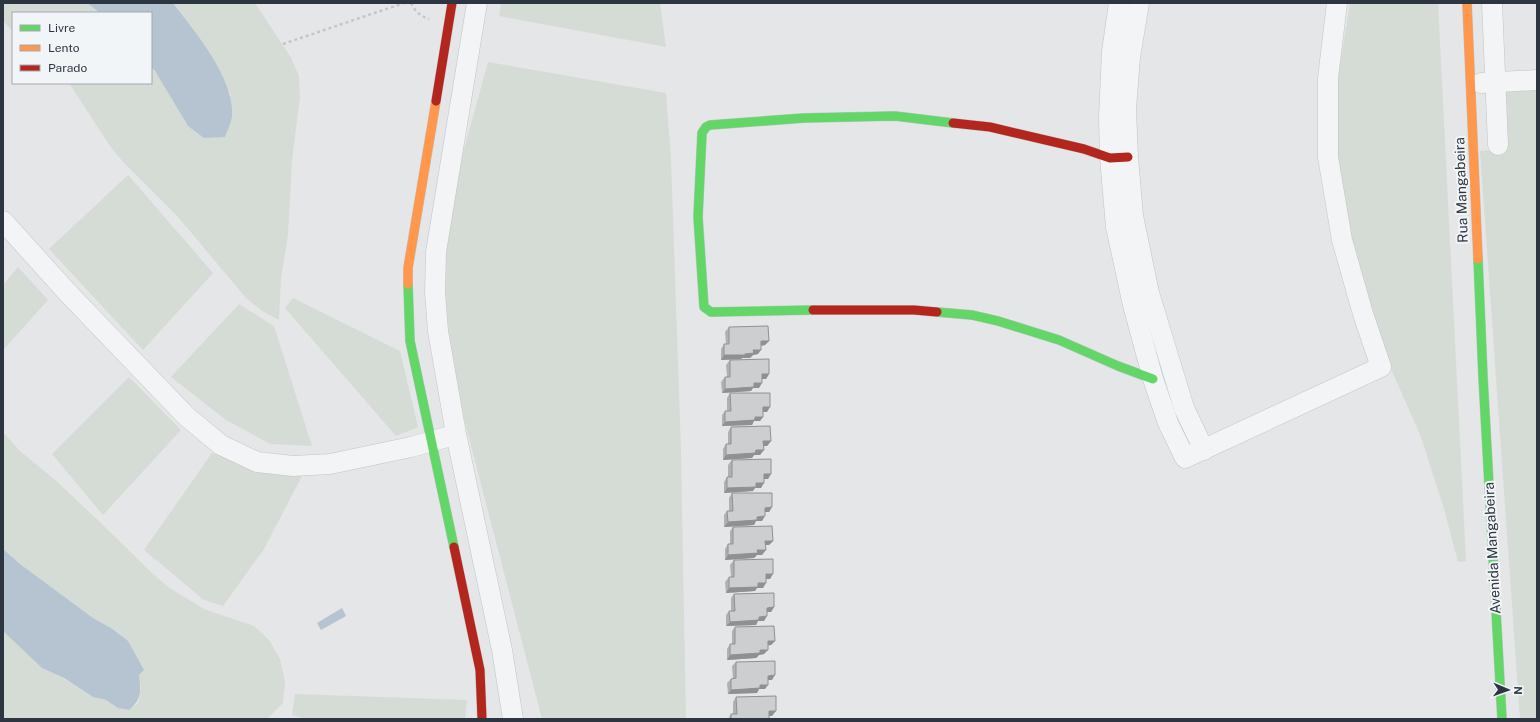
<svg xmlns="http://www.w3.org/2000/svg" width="1540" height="722" viewBox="0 0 1540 722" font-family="'Public Sans',sans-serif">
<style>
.green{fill:#d5dcd5}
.water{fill:#b5c4d0}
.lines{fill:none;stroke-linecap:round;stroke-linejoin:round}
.street-casing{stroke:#c2c4c6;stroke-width:21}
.fast-casing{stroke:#c2c4c6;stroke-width:10}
.slow-casing{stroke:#c2c4c6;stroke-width:10}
.jam-casing{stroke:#c2c4c6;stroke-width:10}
.path{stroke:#c4c6c8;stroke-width:2.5;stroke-dasharray:3 3;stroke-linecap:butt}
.street{stroke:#f3f4f5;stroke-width:20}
.fast{stroke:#63d668;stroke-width:9}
.slow{stroke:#ff974d;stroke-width:9}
.jam{stroke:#b3261e;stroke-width:9}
.wall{fill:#afb1b3}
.shaded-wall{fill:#8f9092}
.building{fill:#ccced0;stroke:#8f9092}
.labels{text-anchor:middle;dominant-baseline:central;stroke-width:4;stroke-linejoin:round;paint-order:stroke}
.street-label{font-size:14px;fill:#2c3540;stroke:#f2f5f7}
</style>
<rect width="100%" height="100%" fill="#e4e6e8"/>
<g class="green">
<path d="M 3,3 L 87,3 L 100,13 L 13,13 L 13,31 L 3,21 Z"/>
<path d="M 173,3 L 255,3 L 290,56 L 299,76 L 300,97 L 292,160 L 288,235 L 281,278 L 279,320 L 262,311 L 246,298 L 178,217 L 126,165 L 112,149 L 69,83 L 151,83 L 151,67 L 155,71 L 188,126 L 231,96 C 218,61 195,33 173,3 Z"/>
<path d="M 501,3 L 660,3 L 666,47 L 499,16 Z"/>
<path d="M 1350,3 L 1438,3 L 1466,561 L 1458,562 L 1444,509 L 1421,437 L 1368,317 L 1333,166 L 1336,90 Z"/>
<path d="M 488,62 L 666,93 L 671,158 L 681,452 L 686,719 L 542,719 L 463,415 L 446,334 L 442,267 L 455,182 Z"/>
<path d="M 1537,80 L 1537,719 L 1520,719 L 1480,151 L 1498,150 L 1495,82 Z"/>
<path d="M 128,175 L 213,273 L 143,350 L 49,249 Z"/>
<path d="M 18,267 L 48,300 L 3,350 L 3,285 Z"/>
<path d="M 293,298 L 400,351 L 418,427 L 396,436 L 285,308 Z"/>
<path d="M 239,304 L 274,326 L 312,446 L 270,444 L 226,420 L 171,377 Z"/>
<path d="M 129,377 L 181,430 L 103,515 L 52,454 Z"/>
<path d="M 3,432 L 20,451 L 54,479 L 103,525 L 151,572 L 168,587 L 204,609 L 254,626 L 270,641 L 280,659 L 285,682 L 283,703 L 267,719 L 3,719 L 3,631 L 42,668 L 63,678 L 93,697 L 106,700 L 118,708 L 129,710 L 138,703 L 141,689 L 139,675 L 111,628 L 93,618 L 20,564 L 3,549 Z"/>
<path d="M 212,453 L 302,476 L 264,549 L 223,606 L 204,600 L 144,550 Z"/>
<path d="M 295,694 L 467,700 L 465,719 L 306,719 L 292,715 Z"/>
</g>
<g class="water">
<path d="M 87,3 L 173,3 C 195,32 235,79 232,116 C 231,123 227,131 225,137 L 204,138 L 188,126 L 155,71 L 151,67 L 151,13 L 100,13 Z"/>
<path d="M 3,549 L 20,564 L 93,618 L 111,628 L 128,641 L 144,670 L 139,675 C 141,691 142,699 129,710 L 118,708 L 106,700 L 93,697 L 64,678 L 42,668 L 3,631 Z"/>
<path d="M 342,608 L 346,616 L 321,630 L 317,623 Z"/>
</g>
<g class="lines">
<g class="street-casing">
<g id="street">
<path d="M 477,3 L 436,252 L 435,292 L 438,331 L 456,434 L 502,650 L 513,719"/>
<path d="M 1119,3 L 1112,52 L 1109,117 L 1110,158 L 1116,227 L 1133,305 L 1153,379 L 1168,423 L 1185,458 L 1381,367 L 1363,314 L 1342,240 L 1328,157 L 1328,78 L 1337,3"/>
<path d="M 1139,3 L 1130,57 L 1126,109 L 1128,157 L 1133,216 L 1149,293 L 1184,408 L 1204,450"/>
<path d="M 1492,3 L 1498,145"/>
<path d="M 1481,83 L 1537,80"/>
<path d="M 3,221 L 67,292 L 186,416 L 221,445 L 257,462 L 293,466 L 330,464 L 411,447 L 447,437"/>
</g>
</g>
<g class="fast-casing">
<g id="fast">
<path d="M 1478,259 L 1483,377 L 1502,719"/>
<path d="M 408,284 L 410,341 L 454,547"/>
<path d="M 813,310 L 711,312 L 704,307 L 698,217 L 702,133 L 706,127 L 710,125 L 804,118 L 895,116 L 953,123"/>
<path d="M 937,312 L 972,315 L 998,321 L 1059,340 L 1118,366 L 1153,379"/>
</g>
</g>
<g class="slow-casing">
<g id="slow">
<path d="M 1467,3 L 1478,259"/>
<path d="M 408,284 L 408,268 L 436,101"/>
</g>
</g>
<g class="jam-casing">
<g id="jam">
<path d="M 436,101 L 452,3"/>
<path d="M 953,123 L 990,127 L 1084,149 L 1110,158 L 1128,157"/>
<path d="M 813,310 L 914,310 L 937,312"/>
<path d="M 454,547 L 480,670 L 482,719"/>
</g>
</g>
<g class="path">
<path d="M 411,3 C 415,11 420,16 429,19"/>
<path d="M 283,44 L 404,3"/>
</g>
<use href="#street" class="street"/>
<use href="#fast" class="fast"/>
<use href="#slow" class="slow"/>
<use href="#jam" class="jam"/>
</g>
<g class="wall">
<path d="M 729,327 L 769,341 L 765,345 L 761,346 L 758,354 L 753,355 L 750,358 L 742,358 L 741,359 L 721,360 L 721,349 L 724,344 L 726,344 L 725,332 Z"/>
<path d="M 730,360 L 769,374 L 766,379 L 762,379 L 759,388 L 753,388 L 751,391 L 722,393 L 721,382 L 725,377 L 727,377 L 726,365 Z"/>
<path d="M 730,393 L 767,412 L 763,412 L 763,417 L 760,421 L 754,421 L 752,425 L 722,426 L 722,415 L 725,411 L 727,411 L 727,398 Z"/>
<path d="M 731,427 L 771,441 L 767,446 L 763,446 L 760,455 L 754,455 L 752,458 L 723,460 L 723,449 L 726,444 L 728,444 L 728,432 Z"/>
<path d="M 732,460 L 768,479 L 764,479 L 761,488 L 755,488 L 753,491 L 724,493 L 724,482 L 727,477 L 728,477 L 728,465 Z"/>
<path d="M 732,493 L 772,507 L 769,512 L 765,512 L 762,521 L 756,521 L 754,525 L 724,527 L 724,515 L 727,511 L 729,511 L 729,498 Z"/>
<path d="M 733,527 L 773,541 L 769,545 L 766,545 L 762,555 L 757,555 L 754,558 L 725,560 L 725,549 L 728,544 L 730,544 L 730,531 Z"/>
<path d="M 734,560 L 770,579 L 766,579 L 763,588 L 757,588 L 755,591 L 726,593 L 725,582 L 729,577 L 731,577 L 730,565 Z"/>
<path d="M 734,594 L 774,607 L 771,612 L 767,612 L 764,621 L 758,621 L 756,625 L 726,626 L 726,615 L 729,611 L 731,611 L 731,598 Z"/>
<path d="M 735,627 L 775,641 L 771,645 L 768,645 L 764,654 L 759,655 L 756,658 L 727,660 L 727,649 L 730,644 L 732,644 L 732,631 Z"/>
<path d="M 736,662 L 772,680 L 768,680 L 765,689 L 759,689 L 757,693 L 728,694 L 727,683 L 731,679 L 733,679 L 732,666 Z"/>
<path d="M 736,697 L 772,716 L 769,716 L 769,719 L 728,719 L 731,714 L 733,714 L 733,702 Z"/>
</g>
<g class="shaded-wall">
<path d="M 761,341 L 769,341 L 765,345 L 758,346 Z"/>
<path d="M 753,350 L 761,350 L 758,354 L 753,355 L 750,358 L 742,358 L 741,359 L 721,360 L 724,355 L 745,354 Z"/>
<path d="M 762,374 L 769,374 L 766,379 L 759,379 Z"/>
<path d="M 754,383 L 762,383 L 759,388 L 753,388 L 751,391 L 722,393 L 725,389 Z"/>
<path d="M 763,407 L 770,407 L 767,412 L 759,412 Z"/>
<path d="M 755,417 L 763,417 L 760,421 L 754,421 L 752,425 L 722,426 L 725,422 Z"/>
<path d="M 763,441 L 771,441 L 767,446 L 760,446 Z"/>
<path d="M 756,450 L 764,450 L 760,455 L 754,455 L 752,458 L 723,460 L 726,455 Z"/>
<path d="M 764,474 L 771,474 L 768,479 L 761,479 Z"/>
<path d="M 756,483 L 764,483 L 761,488 L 755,488 L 753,491 L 724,493 L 727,488 Z"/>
<path d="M 772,507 L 769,512 L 762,512 L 765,508 Z"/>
<path d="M 765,516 L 762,521 L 756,521 L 754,525 L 724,527 L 728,522 L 757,517 Z"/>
<path d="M 765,541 L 773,541 L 769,545 L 762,545 Z"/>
<path d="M 757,550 L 766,550 L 762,555 L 757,555 L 754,558 L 725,560 L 728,555 Z"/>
<path d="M 766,574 L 773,574 L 770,579 L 763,579 Z"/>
<path d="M 758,583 L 766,583 L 763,588 L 757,588 L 755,591 L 726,593 L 729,588 Z"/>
<path d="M 774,607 L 771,612 L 763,612 L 767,608 Z"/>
<path d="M 767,616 L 764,621 L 758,621 L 756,625 L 726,626 L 730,622 L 759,617 Z"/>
<path d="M 768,641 L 775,641 L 771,645 L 764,646 Z"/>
<path d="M 760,650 L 768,650 L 764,654 L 759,655 L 756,658 L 727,660 L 730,655 Z"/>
<path d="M 775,675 L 772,680 L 765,680 L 768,676 Z"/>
<path d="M 760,685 L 768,685 L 765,689 L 759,689 L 757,693 L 728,694 L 731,690 Z"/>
<path d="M 769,711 L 776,711 L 772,716 L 765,716 Z"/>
</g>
<g class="building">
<path d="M 768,326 L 769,341 L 761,341 L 761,350 L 753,350 L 754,353 L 745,354 L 745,355 L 724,355 L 724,344 L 729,344 L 729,327 Z"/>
<path d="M 769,359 L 769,374 L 762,374 L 762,383 L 754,383 L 754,387 L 725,389 L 725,377 L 730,377 L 730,360 Z"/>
<path d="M 730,393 L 770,393 L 770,407 L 763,407 L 763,417 L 755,417 L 755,420 L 725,422 L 725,411 L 731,411 Z"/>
<path d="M 770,426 L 771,441 L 763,441 L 764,450 L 756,450 L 755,453 L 726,455 L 726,444 L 731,444 L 731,427 Z"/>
<path d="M 771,459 L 771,474 L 764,474 L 764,483 L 756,483 L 756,487 L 727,488 L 727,477 L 732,477 L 732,460 Z"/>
<path d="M 732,493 L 772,493 L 772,507 L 765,508 L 765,516 L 757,517 L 757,520 L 728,522 L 727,511 L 733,511 Z"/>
<path d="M 772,526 L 773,541 L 765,541 L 766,550 L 757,550 L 758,553 L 728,555 L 728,544 L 733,544 L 733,527 Z"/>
<path d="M 773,559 L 773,574 L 766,574 L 766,583 L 758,583 L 758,587 L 729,588 L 729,577 L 734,577 L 734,560 Z"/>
<path d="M 774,593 L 774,607 L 767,608 L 767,616 L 759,617 L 759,620 L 730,622 L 729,611 L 735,611 L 734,594 Z"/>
<path d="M 774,626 L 775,641 L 768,641 L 768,650 L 760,650 L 760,653 L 730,655 L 730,644 L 735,644 L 735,627 Z"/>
<path d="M 775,661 L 775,675 L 768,676 L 768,685 L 760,685 L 760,688 L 731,690 L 731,679 L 736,678 L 736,662 Z"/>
<path d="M 776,696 L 776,711 L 769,711 L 769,719 L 731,719 L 731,714 L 737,714 L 736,697 Z"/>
</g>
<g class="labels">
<g class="street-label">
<text transform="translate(1461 190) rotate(-92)">Rua Mangabeira</text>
<text transform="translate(1492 548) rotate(-93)">Avenida Mangabeira</text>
</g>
</g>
<rect width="1540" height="722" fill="none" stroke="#2c3540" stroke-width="8"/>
<rect x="12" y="12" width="140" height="72" fill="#f2f5f7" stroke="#a3a8ae"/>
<rect x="20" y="25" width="20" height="6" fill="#63d668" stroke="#a3a8ae"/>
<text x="48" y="32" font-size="12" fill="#2c3540">Livre</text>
<rect x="20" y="45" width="20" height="6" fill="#ff974d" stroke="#a3a8ae"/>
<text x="48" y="52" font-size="12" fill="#2c3540">Lento</text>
<rect x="20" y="65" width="20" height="6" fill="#b3261e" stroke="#a3a8ae"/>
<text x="48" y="72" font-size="12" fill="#2c3540">Parado</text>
<g transform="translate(1508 690) rotate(92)" stroke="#f2f5f7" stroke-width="3" paint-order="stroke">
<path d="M0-3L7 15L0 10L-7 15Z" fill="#2c3540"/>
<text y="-6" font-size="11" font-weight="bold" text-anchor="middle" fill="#2c3540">N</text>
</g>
</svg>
